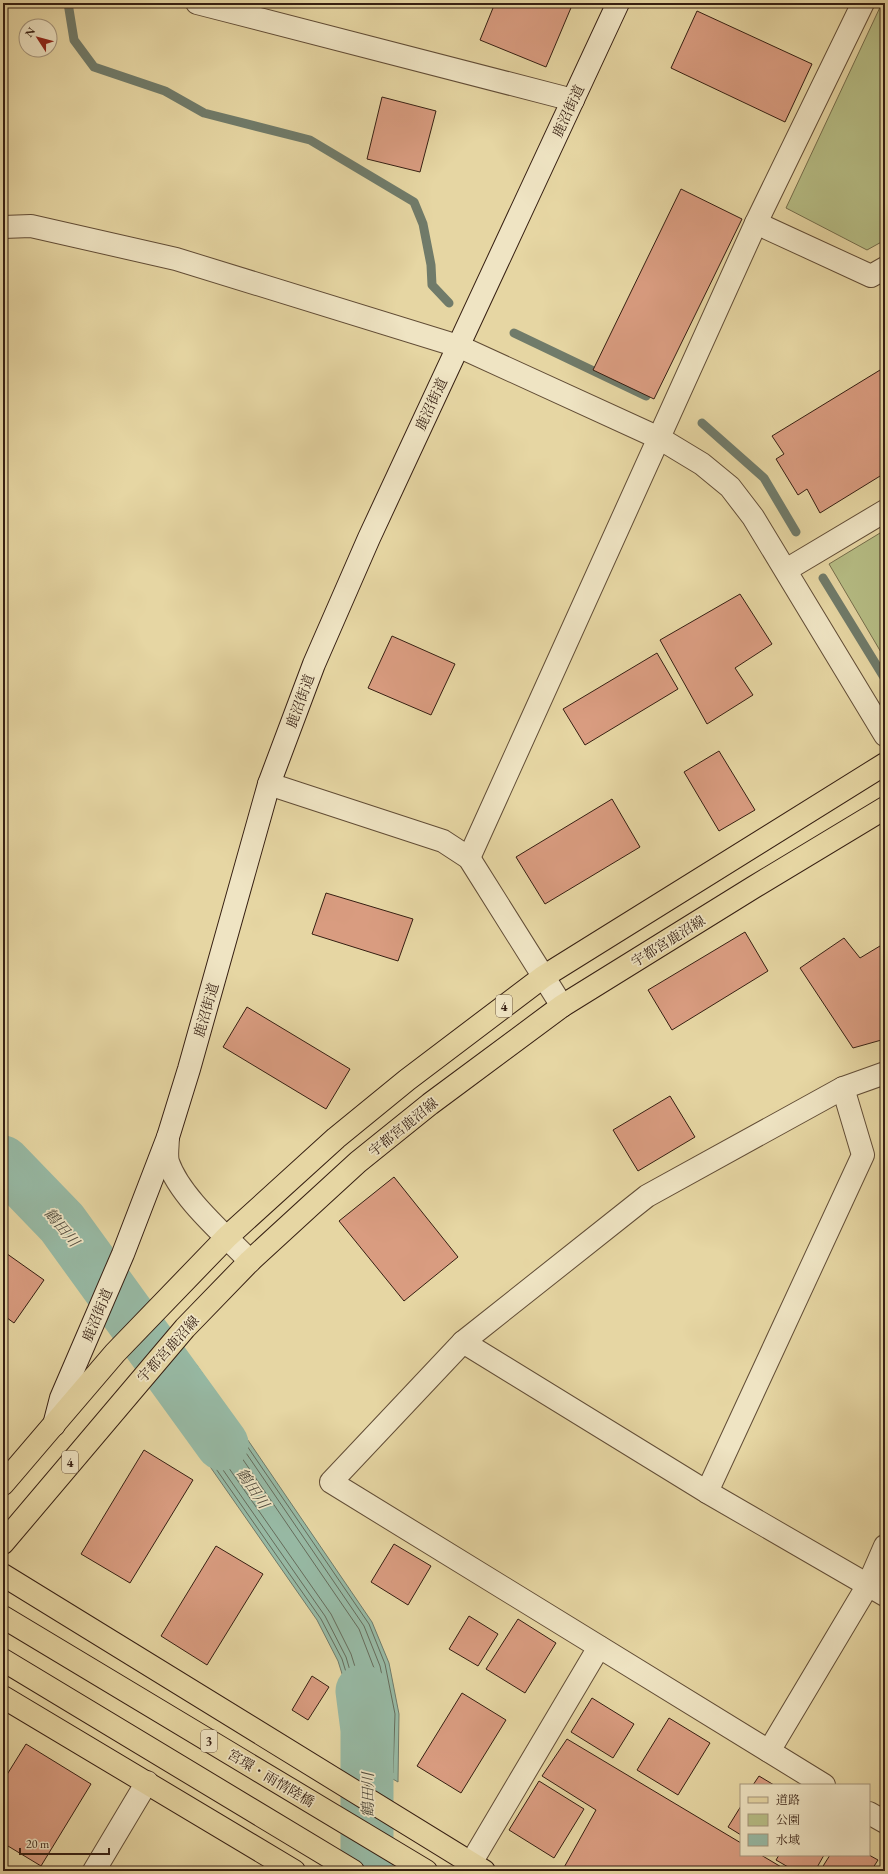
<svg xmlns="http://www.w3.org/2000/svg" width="888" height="1874" viewBox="0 0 888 1874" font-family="'EB Garamond','Noto Serif JP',serif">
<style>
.green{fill:#b6bd85;stroke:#766e4c}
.water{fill:#97b9a4;stroke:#707b6a}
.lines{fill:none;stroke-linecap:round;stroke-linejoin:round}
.shore{stroke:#666c5b;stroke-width:1}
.stream{stroke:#707b6a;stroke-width:9}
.river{stroke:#97b9a4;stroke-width:53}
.building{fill:#d99c80;stroke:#361f12}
.street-casing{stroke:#624d36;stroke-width:24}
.secondary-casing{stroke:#361f12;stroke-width:24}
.primary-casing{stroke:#361f12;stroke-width:24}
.street{stroke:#efe4c3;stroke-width:22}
.secondary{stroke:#efe4c3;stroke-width:22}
.primary{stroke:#e6d6a3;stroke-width:22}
.labels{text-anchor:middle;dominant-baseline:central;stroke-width:3.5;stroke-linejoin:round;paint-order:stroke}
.shield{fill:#efe4c3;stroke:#6e5a47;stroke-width:1}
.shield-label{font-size:13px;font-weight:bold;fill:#361f12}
.street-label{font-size:14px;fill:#361f12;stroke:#efe4c3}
.water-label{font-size:15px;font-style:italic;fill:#534d3e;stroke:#efe4c3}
</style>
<rect width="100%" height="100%" fill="#e6d6a3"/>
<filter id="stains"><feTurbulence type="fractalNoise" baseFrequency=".005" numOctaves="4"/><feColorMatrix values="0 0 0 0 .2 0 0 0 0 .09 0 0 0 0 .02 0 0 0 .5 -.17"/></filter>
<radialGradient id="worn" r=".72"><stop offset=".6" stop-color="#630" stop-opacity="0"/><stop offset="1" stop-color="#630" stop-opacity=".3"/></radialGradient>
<g class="green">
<path d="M 882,3 L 885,3 L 885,240 L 867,250 L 786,208 Z"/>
<path d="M 885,530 L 885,659 L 829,564 Z"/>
</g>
<g class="water">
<path d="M 3,1141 L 46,1182 L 100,1246 L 87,1274 L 34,1188 L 3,1158 Z"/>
<path d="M 196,1364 L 372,1622 L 389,1663 L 399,1714 L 398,1782 L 355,1757 L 349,1696 L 338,1661 L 317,1620 L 165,1402 Z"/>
</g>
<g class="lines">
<g class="shore">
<path d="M 3,1146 L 43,1185 L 94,1246 L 88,1263 L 85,1262 L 37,1185 L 9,1158 L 3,1155"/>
<path d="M 76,1234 L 89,1247 L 87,1252 L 84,1252 L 75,1237 Z"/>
<path d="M 194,1372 L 197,1373 L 369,1624 L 385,1664 L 395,1714 L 393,1773 L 359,1754 L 353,1695 L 342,1659 L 321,1619 L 170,1403 Z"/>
<path d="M 194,1381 L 197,1381 L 364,1626 L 380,1666 L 390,1715 L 388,1765 L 364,1751 L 357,1694 L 346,1657 L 325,1616 L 177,1404 Z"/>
<path d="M 193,1391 L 196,1391 L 359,1629 L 374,1668 L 384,1715 L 383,1754 L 369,1747 L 363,1692 L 351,1654 L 331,1614 L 184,1404 Z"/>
</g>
<g class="stream">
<path d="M 68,3 L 74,40 L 94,67 L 165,91 L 204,113 L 310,140 L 414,202 L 423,224 L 431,265 L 432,285 L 449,303"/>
<path d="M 514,333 L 646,396"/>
<path d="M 702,423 L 764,478 L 796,532"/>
<path d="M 823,578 L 885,679"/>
</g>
<g class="river">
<path d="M 3,1162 L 62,1223 L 222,1444"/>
<path d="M 362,1691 L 367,1730 L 367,1871"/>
</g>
</g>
<g class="building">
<path d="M 495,3 L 573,3 L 546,67 L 480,40 Z"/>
<path d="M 697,11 L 812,64 L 785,122 L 671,68 Z"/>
<path d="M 382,97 L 436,111 L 420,172 L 367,159 Z"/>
<path d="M 681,189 L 742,219 L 654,399 L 593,370 Z"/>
<path d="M 885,367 L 885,473 L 820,513 L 807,489 L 798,495 L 776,459 L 784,454 L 772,436 Z"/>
<path d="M 740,594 L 772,644 L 735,668 L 753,695 L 707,724 L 660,640 Z"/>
<path d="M 392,636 L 455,664 L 431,715 L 368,688 Z"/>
<path d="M 657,653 L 678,689 L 585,745 L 563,709 Z"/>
<path d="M 719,751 L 755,810 L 719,831 L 684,772 Z"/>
<path d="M 612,799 L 640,847 L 545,904 L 516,857 Z"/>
<path d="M 326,893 L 413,919 L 398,961 L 312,934 Z"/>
<path d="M 745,932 L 768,971 L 672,1030 L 648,990 Z"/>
<path d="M 844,938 L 860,958 L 885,943 L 885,1039 L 853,1048 L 800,968 Z"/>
<path d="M 247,1007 L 350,1069 L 326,1109 L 223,1047 Z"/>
<path d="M 670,1096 L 695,1137 L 638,1171 L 613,1130 Z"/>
<path d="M 394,1177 L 458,1257 L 404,1301 L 339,1221 Z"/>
<path d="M 3,1251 L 44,1280 L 14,1323 L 3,1315 Z"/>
<path d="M 144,1450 L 193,1480 L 130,1583 L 81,1554 Z"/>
<path d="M 394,1544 L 431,1566 L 408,1605 L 371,1582 Z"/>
<path d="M 216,1546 L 263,1574 L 207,1665 L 161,1636 Z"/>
<path d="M 469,1616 L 498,1634 L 478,1666 L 449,1649 Z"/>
<path d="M 518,1619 L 556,1643 L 525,1693 L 486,1669 Z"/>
<path d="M 312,1676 L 329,1687 L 308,1720 L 292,1710 Z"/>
<path d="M 462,1693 L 506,1720 L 461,1793 L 417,1766 Z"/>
<path d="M 592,1698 L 634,1724 L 613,1758 L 571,1732 Z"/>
<path d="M 669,1718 L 710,1743 L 678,1795 L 637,1770 Z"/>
<path d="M 567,1739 L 741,1843 L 741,1855 L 761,1855 L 788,1871 L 562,1871 L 596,1810 L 542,1776 Z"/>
<path d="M 26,1744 L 91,1784 L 41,1866 L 3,1843 L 3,1781 Z"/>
<path d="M 759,1776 L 774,1785 L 753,1785 Z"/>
<path d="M 539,1781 L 584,1809 L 554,1858 L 509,1830 Z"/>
<path d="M 741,1806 L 741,1835 L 728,1827 Z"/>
<path d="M 779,1855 L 824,1855 L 815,1871 L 795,1871 L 776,1860 Z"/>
<path d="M 830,1855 L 869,1855 L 878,1860 L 871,1871 L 820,1871 Z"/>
</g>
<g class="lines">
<g class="street-casing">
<g id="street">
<path d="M 197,3 L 573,100"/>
<path d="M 756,223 L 871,276 L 885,268"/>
<path d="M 3,227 L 31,226 L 176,259 L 458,346 L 659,438 L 702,464 L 730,487 L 753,517 L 885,735"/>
<path d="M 786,570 L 885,511"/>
<path d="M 269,784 L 443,841 L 469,858 L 562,1006"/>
<path d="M 469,858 L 756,223 L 863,3"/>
<path d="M 843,1088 L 863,1155 L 707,1492 L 885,1595"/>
<path d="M 168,1137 C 168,1144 166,1155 168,1162 C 180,1197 224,1234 250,1261"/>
<path d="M 463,1342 L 331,1482 L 824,1785"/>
<path d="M 707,1492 L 463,1342 L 647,1196 L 843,1088 L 885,1073"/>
<path d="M 769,1751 L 868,1585 L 885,1546"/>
<path d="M 869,1813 L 885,1822"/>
<path d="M 471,1863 L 599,1647"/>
<path d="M 94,1871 L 147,1782"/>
</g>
</g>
<g class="secondary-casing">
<path id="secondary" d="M 54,1425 L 61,1398 L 123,1254 L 168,1137 L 189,1069 L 269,784 L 314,664 L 369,538 L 618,3"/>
</g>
<g class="primary-casing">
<g id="primary">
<path d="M 3,1484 L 115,1353 L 227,1237 L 336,1138 L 407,1080 L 543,977 L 885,764"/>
<path d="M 3,1543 L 185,1328 L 250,1261 L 358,1162 L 430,1104 L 562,1006 L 754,887 L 885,808"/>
<path d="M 3,1575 L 484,1871"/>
<path d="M 3,1617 L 426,1871"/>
<path d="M 3,1660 L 353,1871"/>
<path d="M 3,1697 L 294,1871"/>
</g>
</g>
<use href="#street" class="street"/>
<use href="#secondary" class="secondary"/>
<use href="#primary" class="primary"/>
</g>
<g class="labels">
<g class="shield">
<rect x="496" y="995" width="16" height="22" rx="3"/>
<rect x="62" y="1451" width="16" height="22" rx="3"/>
<rect x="201" y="1730" width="16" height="22" rx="3"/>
</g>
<g class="shield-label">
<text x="504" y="1006">4</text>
<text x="70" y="1462">4</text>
<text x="209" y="1741">3</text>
</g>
<g class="street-label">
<text transform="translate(568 111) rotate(-65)">鹿沼街道</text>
<text transform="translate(431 404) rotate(-65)">鹿沼街道</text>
<text transform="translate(300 701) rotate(-70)">鹿沼街道</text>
<text transform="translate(668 941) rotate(-32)">宇都宮鹿沼線</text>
<text transform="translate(206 1010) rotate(-74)">鹿沼街道</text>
<text transform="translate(403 1127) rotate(-39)">宇都宮鹿沼線</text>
<text transform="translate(97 1315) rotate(-67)">鹿沼街道</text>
<text transform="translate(168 1349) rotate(-48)">宇都宮鹿沼線</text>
<text transform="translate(271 1778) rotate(31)">宮環・雨情陸橋</text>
</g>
<g class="water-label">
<text transform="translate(62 1227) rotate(50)">鶴田川</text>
<text transform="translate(253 1488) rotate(56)">鶴田川</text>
<text transform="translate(367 1795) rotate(-90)">鶴田川</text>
</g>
</g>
<rect width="888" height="1874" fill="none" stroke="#e6d6a3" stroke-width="16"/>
<rect x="4" y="4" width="880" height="1866" fill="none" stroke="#361f12" stroke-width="2"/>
<rect x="8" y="8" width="872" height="1858" fill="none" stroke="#361f12"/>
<rect x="740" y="1784" width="130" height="72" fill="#efe4c3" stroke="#a5957c"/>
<rect x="748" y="1797" width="20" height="6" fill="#e6d6a3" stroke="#a5957c"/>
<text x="776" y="1804" font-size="12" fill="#361f12">道路</text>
<rect x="748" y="1814" width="20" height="12" fill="#b6bd85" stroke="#a5957c"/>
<text x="776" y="1824" font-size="12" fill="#361f12">公園</text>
<rect x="748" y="1834" width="20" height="12" fill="#97b9a4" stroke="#a5957c"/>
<text x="776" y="1844" font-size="12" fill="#361f12">水域</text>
<g transform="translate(38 38) rotate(306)"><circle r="19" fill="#efe4c3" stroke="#a5957c"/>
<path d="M0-3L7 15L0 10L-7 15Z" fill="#8f2418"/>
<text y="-6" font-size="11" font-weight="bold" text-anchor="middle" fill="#361f12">N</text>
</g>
<path d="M20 1848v6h89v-6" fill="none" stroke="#361f12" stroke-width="2"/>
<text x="26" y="1848" font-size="12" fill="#361f12" stroke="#efe4c3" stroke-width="3" paint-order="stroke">20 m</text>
<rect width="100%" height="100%" filter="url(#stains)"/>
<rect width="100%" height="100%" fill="url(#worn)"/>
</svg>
